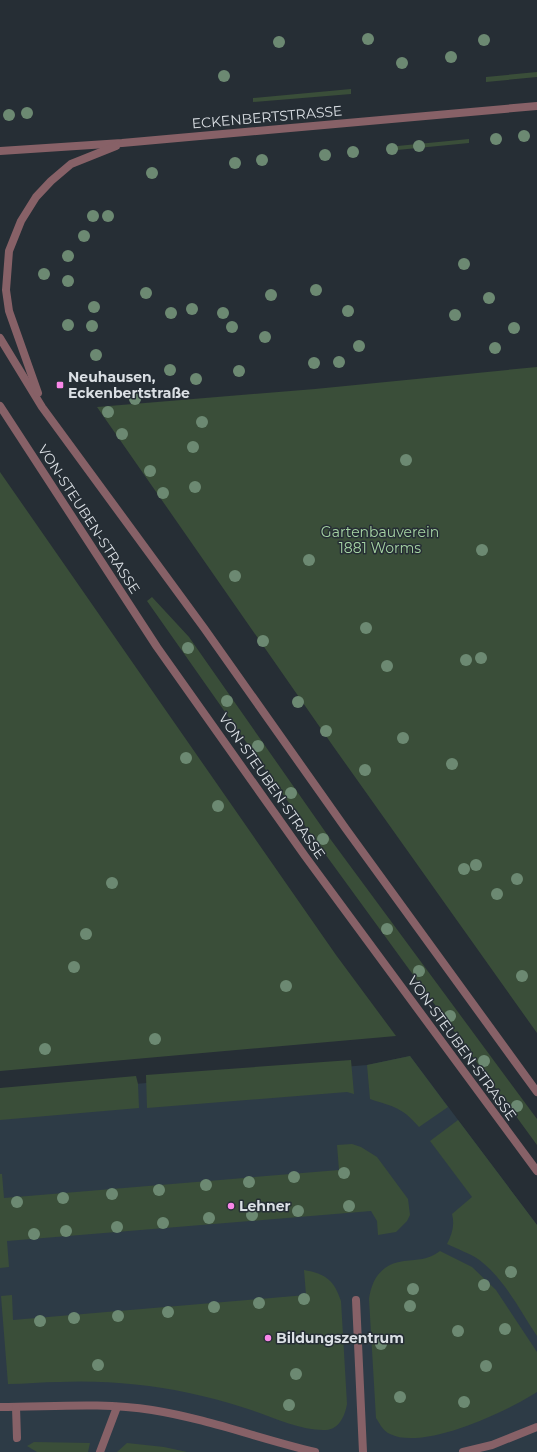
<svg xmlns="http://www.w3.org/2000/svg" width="537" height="1452" viewBox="0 0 537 1452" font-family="Montserrat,sans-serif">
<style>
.built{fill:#2d3b46}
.green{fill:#3a4e39}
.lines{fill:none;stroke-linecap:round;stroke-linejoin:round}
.service{stroke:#876167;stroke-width:8}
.tertiary{stroke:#876167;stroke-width:8}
.tree{fill:#6c8972}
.poi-dot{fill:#f987e8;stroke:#262e35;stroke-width:1.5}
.labels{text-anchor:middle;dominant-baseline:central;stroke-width:3;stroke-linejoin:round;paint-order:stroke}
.street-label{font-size:14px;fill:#dadfe4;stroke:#262e35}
.poi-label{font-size:14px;font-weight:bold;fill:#dadfe4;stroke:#262e35;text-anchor:start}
.park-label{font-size:14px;fill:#a6d4a4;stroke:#262e35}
</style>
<rect width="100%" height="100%" fill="#262e35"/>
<path class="built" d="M 410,1056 L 537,1225 L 537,1452 L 0,1452 L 0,1095 L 367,1065 Z"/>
<g class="green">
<path d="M 537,72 L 537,77 L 486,82 L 486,77 Z"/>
<path d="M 351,89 L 351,94 L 253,102 L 253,98 Z"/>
<path d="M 469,139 L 469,143 L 387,151 L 387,147 Z"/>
<path d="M 537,367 L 537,1033 L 333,746 L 97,407 L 315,389 Z"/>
<path d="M 0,472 L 336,955 L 396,1036 L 0,1071 Z"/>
<path d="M 152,597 L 189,637 L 331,840 L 537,1119 L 537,1145 L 320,847 L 147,601 Z"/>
<path d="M 410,1056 L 448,1107 L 419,1127 C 402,1107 394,1107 370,1099 L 367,1065 Z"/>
<path d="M 351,1060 L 354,1094 L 347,1092 L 147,1108 L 146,1075 Z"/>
<path d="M 136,1076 L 138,1084 L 139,1108 L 0,1120 L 0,1088 Z"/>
<path d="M 458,1120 L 537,1225 L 537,1336 C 519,1309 504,1278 478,1259 C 469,1253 457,1249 447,1244 C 452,1234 455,1225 452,1214 L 472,1197 L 430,1141 Z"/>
<path d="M 352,1144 L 361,1147 L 377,1157 L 408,1199 L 410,1215 L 407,1221 L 396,1232 L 378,1235 L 377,1221 L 371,1211 L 7,1241 L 9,1267 L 0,1268 L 0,1174 L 2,1174 L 4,1198 L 339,1170 L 337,1145 Z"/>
<path d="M 440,1251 L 472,1267 L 496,1290 L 537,1352 L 537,1392 C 508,1411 423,1451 390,1434 C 383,1431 380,1424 376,1418 L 369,1299 C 372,1278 382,1264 404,1261 C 419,1259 426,1261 440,1251 Z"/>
<path d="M 304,1270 C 326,1274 334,1280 341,1301 L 347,1404 C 345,1415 340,1429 326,1430 C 300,1431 270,1416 245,1408 C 227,1402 208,1397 189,1393 C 147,1384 102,1380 59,1382 C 42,1382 25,1384 8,1384 L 1,1296 L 12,1295 L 13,1320 L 306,1295 Z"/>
<path d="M 34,1442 L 90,1443 L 88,1452 L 37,1452 L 27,1446 Z"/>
<path d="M 127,1443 L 164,1447 L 187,1452 L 117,1452 Z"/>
</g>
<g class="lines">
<g class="service">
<path d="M 356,1300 L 363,1452"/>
<path d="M 0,1407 C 50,1407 102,1402 152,1410 C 208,1419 260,1439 315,1452"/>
<path d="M 16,1407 L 17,1438"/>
<path d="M 100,1452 L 117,1407"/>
<path d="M 463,1452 L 492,1445 L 537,1427"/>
</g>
<g class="tertiary">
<path d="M 0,151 L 122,143 L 537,106"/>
<path d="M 0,338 L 42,407 L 204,628 L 346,829 L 537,1092"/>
<path d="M 38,393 L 9,311 L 6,290 L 9,251 L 21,221 L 36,197 L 51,181 L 71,164 L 116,146"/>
<path d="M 0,406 L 157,647 L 305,856 L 537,1171"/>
</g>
</g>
<g class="tree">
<circle cx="368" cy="39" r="6"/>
<circle cx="484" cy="40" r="6"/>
<circle cx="279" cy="42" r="6"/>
<circle cx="451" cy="57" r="6"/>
<circle cx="402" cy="63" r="6"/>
<circle cx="224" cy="76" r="6"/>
<circle cx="27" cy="113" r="6"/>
<circle cx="9" cy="115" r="6"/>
<circle cx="524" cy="136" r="6"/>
<circle cx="496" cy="139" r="6"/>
<circle cx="419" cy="146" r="6"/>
<circle cx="392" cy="149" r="6"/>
<circle cx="353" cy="152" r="6"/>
<circle cx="325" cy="155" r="6"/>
<circle cx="262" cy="160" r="6"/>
<circle cx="235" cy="163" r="6"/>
<circle cx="152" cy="173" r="6"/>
<circle cx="93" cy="216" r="6"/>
<circle cx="108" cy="216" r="6"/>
<circle cx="84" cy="236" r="6"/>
<circle cx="68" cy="256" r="6"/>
<circle cx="464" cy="264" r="6"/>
<circle cx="44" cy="274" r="6"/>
<circle cx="68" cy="281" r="6"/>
<circle cx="316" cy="290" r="6"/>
<circle cx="146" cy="293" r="6"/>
<circle cx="271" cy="295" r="6"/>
<circle cx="489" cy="298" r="6"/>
<circle cx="94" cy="307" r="6"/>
<circle cx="192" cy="309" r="6"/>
<circle cx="348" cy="311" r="6"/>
<circle cx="171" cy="313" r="6"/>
<circle cx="223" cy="313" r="6"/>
<circle cx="455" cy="315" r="6"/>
<circle cx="68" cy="325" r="6"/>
<circle cx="92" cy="326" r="6"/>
<circle cx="232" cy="327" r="6"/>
<circle cx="514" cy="328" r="6"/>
<circle cx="265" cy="337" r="6"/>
<circle cx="359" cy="346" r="6"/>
<circle cx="495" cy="348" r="6"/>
<circle cx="96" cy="355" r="6"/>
<circle cx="339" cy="362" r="6"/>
<circle cx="314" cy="363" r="6"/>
<circle cx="170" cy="370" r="6"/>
<circle cx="239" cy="371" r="6"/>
<circle cx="196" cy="379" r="6"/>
<circle cx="135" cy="399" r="6"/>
<circle cx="108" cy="412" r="6"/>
<circle cx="202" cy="422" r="6"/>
<circle cx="122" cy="434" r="6"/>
<circle cx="193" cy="447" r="6"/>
<circle cx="406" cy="460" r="6"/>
<circle cx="150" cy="471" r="6"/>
<circle cx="195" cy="487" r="6"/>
<circle cx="163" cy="493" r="6"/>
<circle cx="482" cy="550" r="6"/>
<circle cx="309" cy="560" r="6"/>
<circle cx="235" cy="576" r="6"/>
<circle cx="366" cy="628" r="6"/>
<circle cx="263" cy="641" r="6"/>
<circle cx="188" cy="648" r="6"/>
<circle cx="481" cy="658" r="6"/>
<circle cx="466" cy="660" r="6"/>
<circle cx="387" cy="666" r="6"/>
<circle cx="227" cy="701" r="6"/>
<circle cx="298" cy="702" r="6"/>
<circle cx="326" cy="731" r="6"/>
<circle cx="403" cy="738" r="6"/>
<circle cx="258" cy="746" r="6"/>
<circle cx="186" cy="758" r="6"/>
<circle cx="452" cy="764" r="6"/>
<circle cx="365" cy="770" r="6"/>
<circle cx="291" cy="793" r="6"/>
<circle cx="218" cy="806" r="6"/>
<circle cx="323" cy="839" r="6"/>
<circle cx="476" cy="865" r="6"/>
<circle cx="464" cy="869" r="6"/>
<circle cx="517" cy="879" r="6"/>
<circle cx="112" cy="883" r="6"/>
<circle cx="497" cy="894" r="6"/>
<circle cx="387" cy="929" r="6"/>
<circle cx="86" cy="934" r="6"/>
<circle cx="74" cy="967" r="6"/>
<circle cx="419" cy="971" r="6"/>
<circle cx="522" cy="976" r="6"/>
<circle cx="286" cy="986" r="6"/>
<circle cx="450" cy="1016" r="6"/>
<circle cx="155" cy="1039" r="6"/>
<circle cx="45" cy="1049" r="6"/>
<circle cx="484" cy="1061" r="6"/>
<circle cx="517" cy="1106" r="6"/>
<circle cx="344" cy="1173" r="6"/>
<circle cx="294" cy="1177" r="6"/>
<circle cx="249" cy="1182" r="6"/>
<circle cx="206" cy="1185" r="6"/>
<circle cx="159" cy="1190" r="6"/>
<circle cx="112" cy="1194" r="6"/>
<circle cx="63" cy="1198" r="6"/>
<circle cx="17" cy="1202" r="6"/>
<circle cx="349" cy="1206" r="6"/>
<circle cx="298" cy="1211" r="6"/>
<circle cx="252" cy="1215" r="6"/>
<circle cx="209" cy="1218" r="6"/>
<circle cx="163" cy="1223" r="6"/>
<circle cx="117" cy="1227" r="6"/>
<circle cx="66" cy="1231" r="6"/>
<circle cx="34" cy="1234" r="6"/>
<circle cx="511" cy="1272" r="6"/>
<circle cx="484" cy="1285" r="6"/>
<circle cx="413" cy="1289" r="6"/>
<circle cx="304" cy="1299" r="6"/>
<circle cx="259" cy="1303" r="6"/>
<circle cx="410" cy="1306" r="6"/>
<circle cx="214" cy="1307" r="6"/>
<circle cx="168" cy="1312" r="6"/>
<circle cx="118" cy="1316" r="6"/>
<circle cx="74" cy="1318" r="6"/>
<circle cx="40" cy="1321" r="6"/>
<circle cx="505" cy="1329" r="6"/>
<circle cx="458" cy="1331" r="6"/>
<circle cx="381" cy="1344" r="6"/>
<circle cx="98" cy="1365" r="6"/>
<circle cx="486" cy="1366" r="6"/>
<circle cx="296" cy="1374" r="6"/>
<circle cx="400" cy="1397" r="6"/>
<circle cx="464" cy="1402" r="6"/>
<circle cx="289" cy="1405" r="6"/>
</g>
<g class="poi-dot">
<rect x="56" y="381" width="8" height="8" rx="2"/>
<circle cx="231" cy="1206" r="4"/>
<circle cx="268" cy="1338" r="4"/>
</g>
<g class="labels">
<g class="street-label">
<text transform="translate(267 117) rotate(-5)">ECKENBERTSTRASSE</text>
<text transform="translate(89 519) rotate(57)">VON-STEUBEN-STRASSE</text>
<text transform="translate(272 786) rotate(55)">VON-STEUBEN-STRASSE</text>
<text transform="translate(462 1048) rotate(54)">VON-STEUBEN-STRASSE</text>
</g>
<g class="poi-label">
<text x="68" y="377">Neuhausen,<tspan x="68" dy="16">Eckenbertstraße</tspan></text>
<text x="239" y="1206">Lehner</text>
<text x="276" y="1338">Bildungszentrum</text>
</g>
<g class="park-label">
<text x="380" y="532">Gartenbauverein<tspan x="380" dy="16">1881 Worms</tspan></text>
</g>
</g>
</svg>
